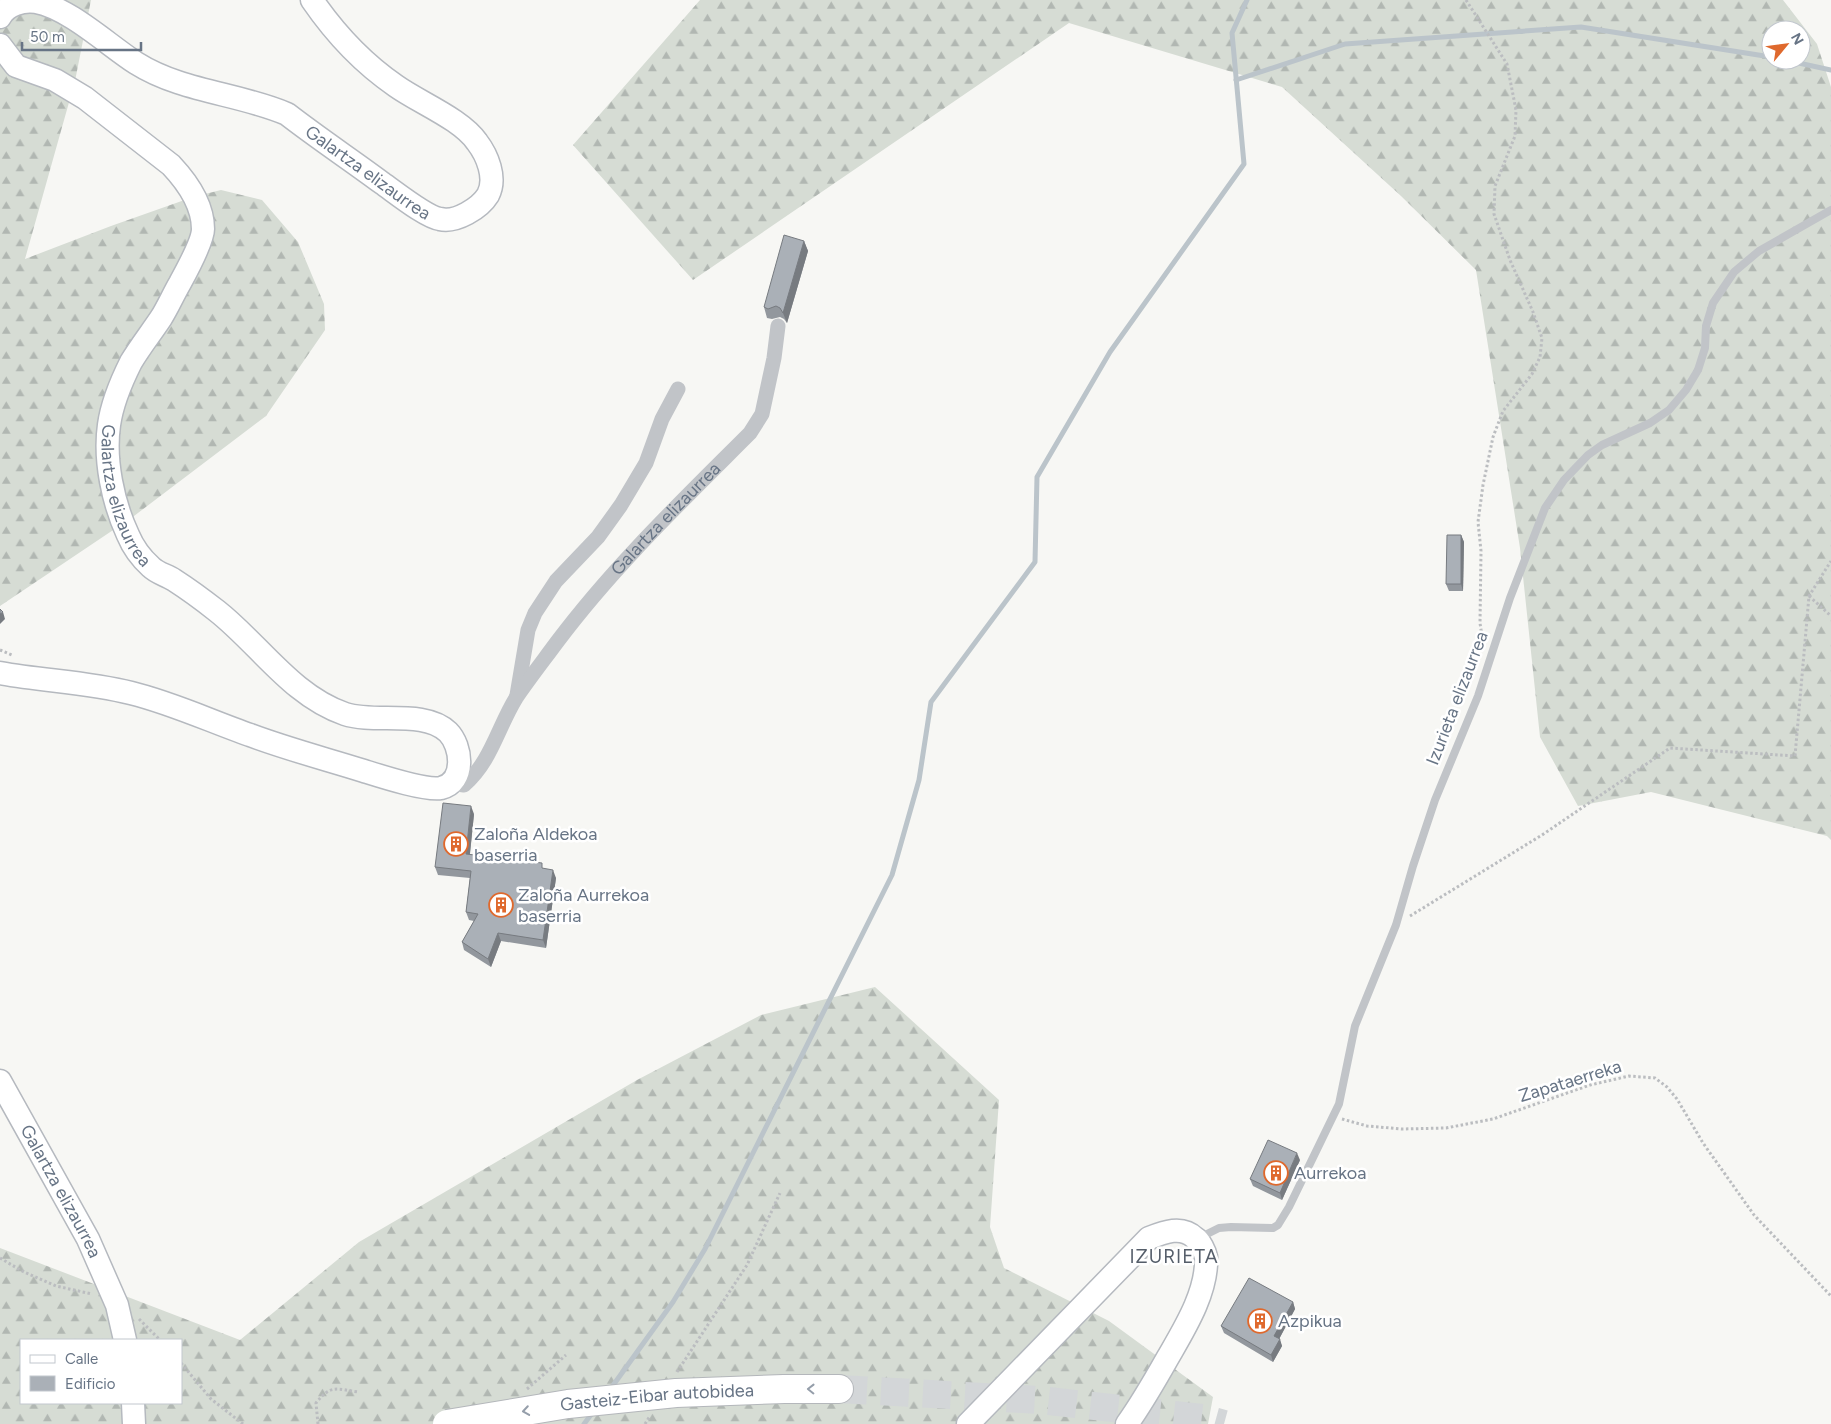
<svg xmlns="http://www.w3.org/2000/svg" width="1831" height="1424" viewBox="0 0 1831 1424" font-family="Figtree,sans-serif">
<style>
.forest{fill:url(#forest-firs);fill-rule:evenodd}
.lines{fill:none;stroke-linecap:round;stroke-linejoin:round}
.stream{stroke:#bbc4ca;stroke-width:5}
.highway-tunnel{stroke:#d3d6d8;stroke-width:28;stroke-dasharray:28 14;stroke-linecap:butt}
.secondary-casing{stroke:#b5b9bf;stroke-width:25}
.highway-casing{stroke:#b4b7bb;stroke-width:30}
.path{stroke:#bbbdc0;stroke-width:3;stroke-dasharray:2.5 2.5;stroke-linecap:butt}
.lane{stroke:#c1c4c8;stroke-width:8}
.street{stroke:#c1c4c8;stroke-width:15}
.secondary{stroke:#fff;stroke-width:22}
.highway{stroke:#fff;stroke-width:28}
.highway-bridge-casing{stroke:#b4b7bb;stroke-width:30;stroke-linecap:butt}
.highway-bridge{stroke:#fff;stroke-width:28}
.wall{fill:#92979d}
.shaded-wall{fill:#777b80}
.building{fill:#aab0b7;stroke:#777b80}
.oneway{stroke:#959eaa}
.labels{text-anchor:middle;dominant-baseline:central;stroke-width:5;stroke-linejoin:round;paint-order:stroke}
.street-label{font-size:18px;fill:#677485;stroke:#fff}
.poi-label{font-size:18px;fill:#677485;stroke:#fff;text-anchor:start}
.neighbourhood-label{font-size:19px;letter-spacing:1px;fill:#555e6a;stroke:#fff}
</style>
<defs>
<pattern id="forest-firs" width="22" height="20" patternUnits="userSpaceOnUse" patternTransform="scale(1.25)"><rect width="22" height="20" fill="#d6dcd4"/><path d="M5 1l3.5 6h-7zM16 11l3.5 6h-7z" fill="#b1b7b2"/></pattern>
</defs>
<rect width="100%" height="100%" fill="#f7f7f4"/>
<g class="forest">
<path d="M 0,0 L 91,0 L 75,81 L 25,259 L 111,226 L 193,197 L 221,190 L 262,200 L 298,242 L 324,304 L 325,330 L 266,416 L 134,516 L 0,606 Z"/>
<path d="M 700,0 L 1783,0 L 1817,44 L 1831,87 L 1831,840 L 1827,836 L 1651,792 L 1578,806 L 1540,737 L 1520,548 L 1476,270 L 1401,196 L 1282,87 L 1069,23 L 693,280 L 573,145 ZM 1771,30 L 1801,30 L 1801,60 L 1771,60 Z"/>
<path d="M 875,987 L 999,1100 L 990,1227 L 1004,1268 L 1109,1321 L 1213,1397 L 1208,1424 L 0,1424 L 0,1248 L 240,1340 L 359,1242 L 637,1080 L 761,1015 ZM 21,1340 L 181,1340 L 181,1403 L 21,1403 Z"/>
</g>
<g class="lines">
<g class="stream">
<path d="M 1785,60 L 1831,70"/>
<path d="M 1236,80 L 1345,44 L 1581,27 L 1771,57"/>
<path d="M 609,1391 L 673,1302 L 705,1249 L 892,875 L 919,780 L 931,702 L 1035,562 L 1037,477 L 1110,352 L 1244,164 L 1232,33 L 1247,0"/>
<path d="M 584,1424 L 593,1412"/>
</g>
<path class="highway-tunnel" d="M 839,1389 L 1040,1400 L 1202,1418 L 1224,1424"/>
<g class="secondary-casing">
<g id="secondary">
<path id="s2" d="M 0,17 C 6,5 23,0 36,2 C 69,8 108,45 136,63 C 182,92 238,93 287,114 C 318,138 351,160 382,183 C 395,192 426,217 440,219 C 456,223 480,208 488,195 C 497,178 487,155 477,142 C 461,119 420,103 396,86 C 364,64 334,32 312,0"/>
<path id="s3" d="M 0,45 L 16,66 L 55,80 L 85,98 L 171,165 C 187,182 203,204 203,229 C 203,241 186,272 180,283 C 173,295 168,307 161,318 C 151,333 140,347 131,362 C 121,382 112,403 109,425 C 104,460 113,503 128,535 C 133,547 141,558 151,567 C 157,573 166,575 174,580 C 188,589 203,600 217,611 C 259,644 292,696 345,714 C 375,724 424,709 448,732 C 462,746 466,782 441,788 C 426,791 380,776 364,771 C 326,759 287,749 250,735 C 210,721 172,703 131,693 C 88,682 44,681 0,673"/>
<path id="s4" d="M 0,1081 L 88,1239 L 117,1305 L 125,1340"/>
<path d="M 133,1403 L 134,1424"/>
<path d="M 968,1424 L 1149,1238 C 1164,1232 1182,1225 1195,1238 C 1200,1241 1205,1252 1206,1257 C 1208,1292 1183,1331 1167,1359 C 1154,1382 1142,1403 1127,1424"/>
</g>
</g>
<g class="highway-casing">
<path id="highway" d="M 784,1389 L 839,1389"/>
</g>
<g class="path">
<path d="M 1466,0 L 1507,64 L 1516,110 L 1515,136 L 1495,186 L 1494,214 L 1510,260 L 1533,312 L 1542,338 L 1540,357 L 1532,374 L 1503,411 L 1493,437 L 1483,485 L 1478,522 L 1481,551 L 1480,623 L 1483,643"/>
<path d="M 1809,596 L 1831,616"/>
<path d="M 0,650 L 12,655"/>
<path d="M 1410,916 L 1542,835 L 1670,748 L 1795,756 L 1809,596 L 1831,561"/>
<path d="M 1342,1119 L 1367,1126 L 1402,1129 L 1446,1128 L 1493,1119 L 1590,1085 L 1629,1076 L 1655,1078 L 1667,1087 L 1677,1099 L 1703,1143 L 1754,1215 L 1831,1296"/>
<path d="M 0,1258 L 22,1271 L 56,1286 L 92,1294"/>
<path d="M 139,1319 L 160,1340"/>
<path d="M 181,1363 L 211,1399 L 243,1424"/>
<path d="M 677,1372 L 747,1265 L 780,1193"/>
<path d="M 527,1389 L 566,1355"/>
<path d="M 318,1424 L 316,1403 C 331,1384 336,1389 358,1392"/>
<path d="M 645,1424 L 650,1416"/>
</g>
<path class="lane" d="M 1199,1238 L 1219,1228 L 1231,1227 L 1273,1228 L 1278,1225 L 1289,1207 L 1339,1104 L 1355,1026 L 1396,925 L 1413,866 L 1435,800 L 1478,696 L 1510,598 L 1545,508 L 1564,480 L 1588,455 L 1602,445 L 1650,423 L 1669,410 L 1686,390 L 1698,370 L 1705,348 L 1706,326 L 1713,303 L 1734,272 L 1759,251 L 1831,210"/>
<g class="street">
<path d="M 517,695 L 528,630 L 535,613 L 556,581 L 598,537 L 621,505 L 646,463 L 662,419 L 678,389"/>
<path id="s1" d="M 451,783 L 464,785 C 491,762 498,727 516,698 C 529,679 543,661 557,642 C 614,566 683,500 750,433 L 762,414 L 774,358 L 778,326"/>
</g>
<use href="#secondary" class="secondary"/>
<use href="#highway" class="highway"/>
<g class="highway-bridge-casing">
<g id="highway-bridge">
<path id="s5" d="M 447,1424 L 568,1404 L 676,1393 L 784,1389"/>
</g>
</g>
<use href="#highway-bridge" class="highway-bridge"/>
</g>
<g class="wall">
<path d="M 804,241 L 808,251 L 787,323 L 784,319 L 780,317 L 772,319 L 767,318 L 764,307 Z"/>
<path d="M 1461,535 L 1464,542 L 1463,591 L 1449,591 L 1446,584 Z"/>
<path d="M 474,814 L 470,854 L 545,869 L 556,878 L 546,948 L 501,941 L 491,967 L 464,950 L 462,942 L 474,921 L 469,920 L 466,912 L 470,878 L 438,875 L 435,867 Z"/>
<path d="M 1300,1160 L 1282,1200 L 1253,1186 L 1250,1179 Z"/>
<path d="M 1293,1302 L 1295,1309 L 1279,1339 L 1282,1346 L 1273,1362 L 1224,1333 L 1221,1326 Z"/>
</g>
<g class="shaded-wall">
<path d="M 804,241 L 808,251 L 787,323 L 783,313 Z"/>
<path d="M 1461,535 L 1464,542 L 1463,591 L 1461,584 Z"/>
<path d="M 3,612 L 5,619 L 0,624 L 0,614 Z"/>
<path d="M 471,806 L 474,814 L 469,862 L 466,854 Z"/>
<path d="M 553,870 L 556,878 L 546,948 L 543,940 Z"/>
<path d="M 498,933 L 501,941 L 491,967 L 488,959 Z"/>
<path d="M 1297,1153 L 1300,1160 L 1282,1200 L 1280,1193 Z"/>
<path d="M 1293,1302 L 1295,1309 L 1277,1343 L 1274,1336 Z"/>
<path d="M 1280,1339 L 1282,1346 L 1273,1362 L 1271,1355 Z"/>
</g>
<g class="building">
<path d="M 784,235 L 804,241 L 783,313 L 780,308 L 776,306 L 768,309 L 764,307 Z"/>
<path d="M 1447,535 L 1461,535 L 1461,584 L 1446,584 Z"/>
<path d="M 0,609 L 3,612 L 0,614 Z"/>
<path d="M 443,803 L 471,806 L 466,854 L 542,863 L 542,868 L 553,870 L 543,940 L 498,933 L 488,959 L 462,942 L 478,914 L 466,912 L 471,871 L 435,867 Z"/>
<path d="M 1268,1140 L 1297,1153 L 1280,1193 L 1250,1179 Z"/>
<path d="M 1249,1278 L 1293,1302 L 1274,1336 L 1280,1339 L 1271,1355 L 1221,1326 Z"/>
</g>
<defs><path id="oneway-chevron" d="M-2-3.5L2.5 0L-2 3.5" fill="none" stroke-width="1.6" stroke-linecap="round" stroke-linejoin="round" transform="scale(1.25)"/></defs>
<g class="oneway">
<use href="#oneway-chevron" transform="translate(811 1389) rotate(-179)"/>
<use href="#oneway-chevron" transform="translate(526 1411) rotate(171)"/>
</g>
<defs>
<g id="building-ring" transform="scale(1.25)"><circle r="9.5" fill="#fff" stroke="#df692d" stroke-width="1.5"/><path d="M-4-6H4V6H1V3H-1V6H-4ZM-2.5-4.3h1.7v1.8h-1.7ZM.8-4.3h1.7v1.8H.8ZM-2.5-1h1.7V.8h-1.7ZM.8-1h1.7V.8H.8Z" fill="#df692d"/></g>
</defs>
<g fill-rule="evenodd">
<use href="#building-ring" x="456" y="844"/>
<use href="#building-ring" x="501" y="905"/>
<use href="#building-ring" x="1276" y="1173"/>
<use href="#building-ring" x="1260" y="1321"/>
</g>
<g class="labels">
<g class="street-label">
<text stroke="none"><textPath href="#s2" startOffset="419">Galartza elizaurrea</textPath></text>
<text stroke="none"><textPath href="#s3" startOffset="578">Galartza elizaurrea</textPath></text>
<text stroke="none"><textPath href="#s1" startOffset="349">Galartza elizaurrea</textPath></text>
<text transform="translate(1457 698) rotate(-69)">Izurieta elizaurrea</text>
<text transform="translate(1570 1081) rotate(-17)">Zapataerreka</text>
<text stroke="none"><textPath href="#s4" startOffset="126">Galartza elizaurrea</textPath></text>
<text stroke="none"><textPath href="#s5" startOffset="212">Gasteiz-Eibar autobidea</textPath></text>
</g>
<g class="poi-label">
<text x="474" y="834">Zaloña Aldekoa<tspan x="474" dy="21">baserria</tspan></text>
<text x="518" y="895">Zaloña Aurrekoa<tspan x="518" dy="21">baserria</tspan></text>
<text x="1294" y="1173">Aurrekoa</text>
<text x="1278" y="1321">Azpikua</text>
</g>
<g class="neighbourhood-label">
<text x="1174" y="1256">IZURIETA</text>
</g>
</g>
<rect x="20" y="1339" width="162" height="65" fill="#ffffff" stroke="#c2c7ce"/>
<rect x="30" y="1355" width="25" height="8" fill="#ffffff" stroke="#c2c7ce"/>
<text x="65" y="1364" font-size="15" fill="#677485">Calle</text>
<rect x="30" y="1376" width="25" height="15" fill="#aab0b7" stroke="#c2c7ce"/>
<text x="65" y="1389" font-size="15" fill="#677485">Edificio</text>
<g transform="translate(1786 45) rotate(61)"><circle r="24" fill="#ffffff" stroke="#c2c7ce"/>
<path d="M0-4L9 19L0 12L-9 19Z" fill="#df692d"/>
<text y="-8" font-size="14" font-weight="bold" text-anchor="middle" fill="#677485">N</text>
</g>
<path d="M22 42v8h119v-8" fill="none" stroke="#677485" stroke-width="2.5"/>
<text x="30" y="42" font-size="15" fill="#677485" stroke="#ffffff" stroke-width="4" paint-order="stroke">50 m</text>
</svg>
